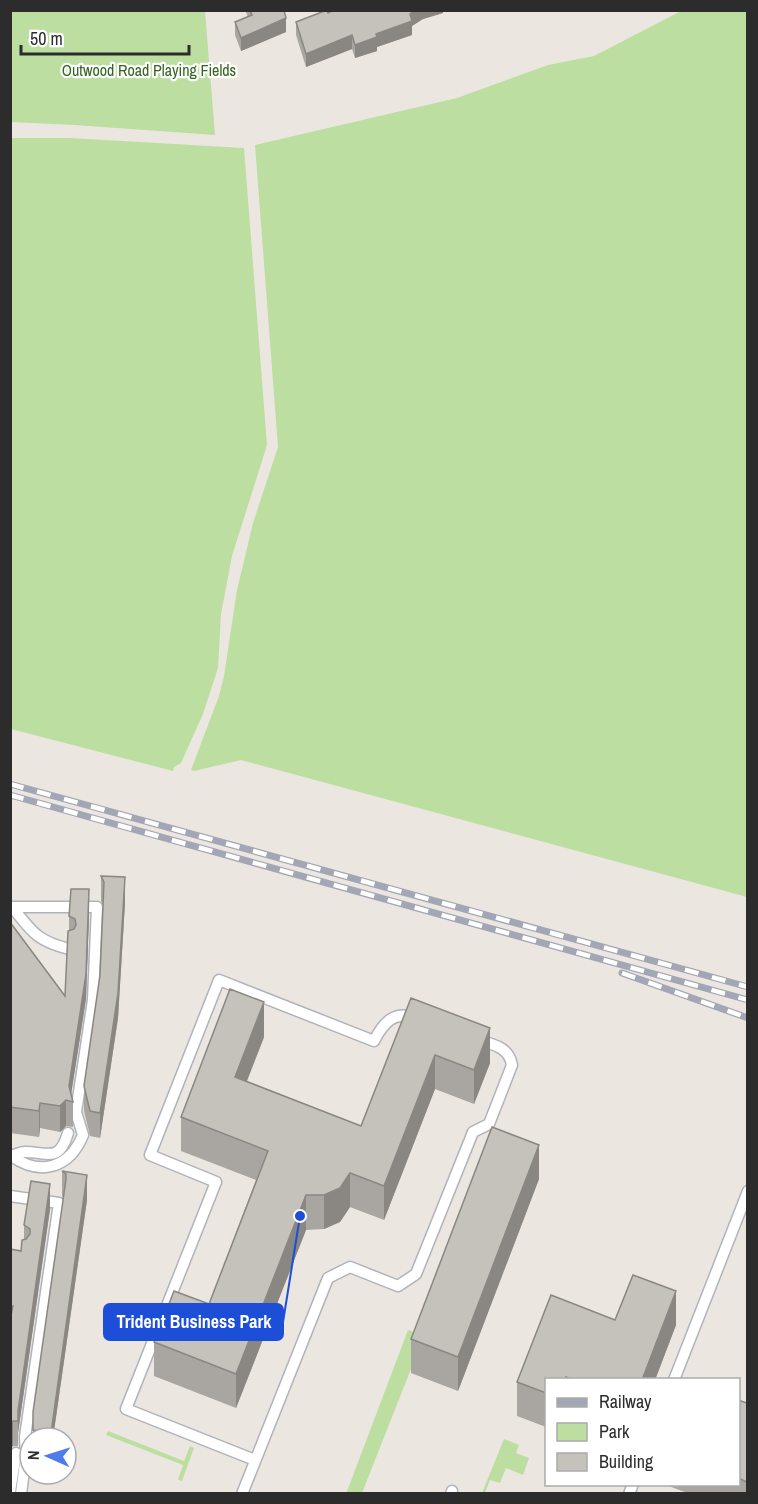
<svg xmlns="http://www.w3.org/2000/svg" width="758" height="1504" viewBox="0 0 758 1504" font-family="'Archivo Narrow',sans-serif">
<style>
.green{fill:#bddea1}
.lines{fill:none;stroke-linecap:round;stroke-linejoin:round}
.lane-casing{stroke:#b0b3bb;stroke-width:13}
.lane{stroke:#fff;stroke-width:10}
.rail-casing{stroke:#a3a7b5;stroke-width:7}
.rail{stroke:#fff;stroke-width:4.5;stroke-dasharray:14;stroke-linecap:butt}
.wall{fill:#a9a6a1}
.shaded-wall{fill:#8a8783}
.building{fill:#c5c1bb;stroke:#8a8783;stroke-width:1.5}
.labels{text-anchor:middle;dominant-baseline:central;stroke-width:4.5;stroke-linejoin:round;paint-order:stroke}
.park-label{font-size:16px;fill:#376421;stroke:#fff}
.leader{fill:none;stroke:#1d4ed8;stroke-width:2}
.callout-dot{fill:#1d4ed8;stroke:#fff;stroke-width:2}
.callout{fill:#1d4ed8;stroke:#1d4ed8;stroke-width:2}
.callout-label{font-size:18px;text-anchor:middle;font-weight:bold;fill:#fff}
</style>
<rect width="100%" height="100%" fill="#ece6e0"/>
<g class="green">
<path d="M 11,10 L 205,11 L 215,135 L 74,125 L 11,122 Z"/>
<path d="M 681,11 L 747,11 L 747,897 L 241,760 L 194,771 L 191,770 L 219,696 L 224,676 L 237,590 L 253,523 L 278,447 L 255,145 L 457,98 L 548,65 L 594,56 Z"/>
<path d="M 11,138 L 70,138 L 244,148 L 267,445 L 232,556 L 221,614 L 218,668 L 203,714 L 181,763 L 174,767 L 173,771 L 11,729 Z"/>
<path d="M 408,1330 L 424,1336 L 362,1493 L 346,1494 Z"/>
<path d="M 108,1431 L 184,1461 L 190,1446 L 194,1448 L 182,1481 L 178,1480 L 183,1465 L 106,1435 Z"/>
<path d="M 504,1439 L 519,1445 L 516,1453 L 529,1458 L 523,1475 L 506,1468 L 500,1483 L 490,1480 L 485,1493 L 482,1493 Z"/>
</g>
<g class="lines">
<g class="lane-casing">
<g id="lane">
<path d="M 10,907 L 97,907 L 93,1000 L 76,1112 L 83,1135 C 69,1169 40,1176 11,1156"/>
<path d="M 13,908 C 32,932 37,941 69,949"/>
<path d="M 10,1156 C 15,1155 20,1152 25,1152 C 48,1152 59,1163 68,1133"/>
<path d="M 10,1196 L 59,1203 L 25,1437 L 26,1455 L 21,1494"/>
<path d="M 674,1380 L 748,1191"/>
<path d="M 255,1460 L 126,1409 L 216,1182 L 150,1155 L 219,980 L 374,1041 C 383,1023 394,1010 416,1018"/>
<path d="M 10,1492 L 16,1453"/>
<path d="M 242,1494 L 328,1278 L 350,1267 L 398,1286 L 416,1274 L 473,1132 L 489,1124 L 512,1065 C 509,1047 494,1045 479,1040"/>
<path d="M 451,1494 L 452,1491"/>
<path d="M 629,1494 L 633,1484"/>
</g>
</g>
<use href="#lane" class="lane"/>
<g class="rail-casing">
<g id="rail">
<path d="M 10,784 L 748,987"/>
<path d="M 10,795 L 748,1000"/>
<path d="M 622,973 L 748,1018"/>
</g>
</g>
<use href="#rail" class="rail"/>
</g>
<g class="wall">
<path d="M 245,10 L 284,10 L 286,32 L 241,51 L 235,35 L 235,22 L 248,17 Z"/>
<path d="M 443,10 L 443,13 L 423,19 L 412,26 L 412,35 L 377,47 L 377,51 L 355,58 L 352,49 L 306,67 L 296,35 L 296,22 L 328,13 Z"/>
<path d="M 101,876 L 125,903 L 118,1018 L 100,1138 L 90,1136 L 84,1111 L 84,1086 L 100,975 L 103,905 L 101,901 Z"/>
<path d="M 89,915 L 86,999 L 71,1095 L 73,1102 L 73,1127 L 66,1126 L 60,1132 L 40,1128 L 39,1137 L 10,1133 L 10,922 L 65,996 L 69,931 L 69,916 Z"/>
<path d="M 411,998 L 490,1063 L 474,1104 L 435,1089 L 384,1220 L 350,1207 L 340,1222 L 324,1229 L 306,1230 L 236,1408 L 154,1376 L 154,1342 L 209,1304 L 256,1180 L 181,1151 L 181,1117 L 264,1037 L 247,1081 L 361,1126 Z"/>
<path d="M 62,1171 L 87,1175 L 87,1200 L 53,1438 L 33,1438 L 33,1412 L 64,1198 L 62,1196 Z"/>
<path d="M 539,1179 L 458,1391 L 411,1373 L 411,1339 Z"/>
<path d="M 50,1209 L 18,1433 L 18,1446 L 13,1446 L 10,1449 L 10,1249 L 21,1251 L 24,1240 L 24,1225 Z"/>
<path d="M 615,1320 L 676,1325 L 655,1380 L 546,1380 L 546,1427 L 517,1416 L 517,1382 Z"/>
<path d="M 738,1400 L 747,1403 L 747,1494 L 690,1494 L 666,1485 L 738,1485 Z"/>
</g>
<g class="shaded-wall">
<path d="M 415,10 L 443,10 L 443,13 L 423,19 L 412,26 L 412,35 L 377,47 L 377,51 L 355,58 L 355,45 Z"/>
<path d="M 286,18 L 286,32 L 241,51 L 241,38 Z"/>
<path d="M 352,35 L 352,49 L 306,67 L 306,54 Z"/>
<path d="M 125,877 L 125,903 L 118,1018 L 100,1138 L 100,1113 Z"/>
<path d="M 89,889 L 89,915 L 86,999 L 70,1101 L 69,1086 Z"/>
<path d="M 264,1002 L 264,1037 L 235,1111 L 235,1077 Z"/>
<path d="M 490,1028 L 490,1063 L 474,1104 L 474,1070 Z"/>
<path d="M 435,1055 L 435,1089 L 384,1220 L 384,1186 Z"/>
<path d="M 66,1100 L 66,1126 L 60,1132 L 60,1106 Z"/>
<path d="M 40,1103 L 40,1128 L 39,1137 L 39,1111 Z"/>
<path d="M 539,1145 L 539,1179 L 458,1391 L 458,1357 Z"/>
<path d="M 350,1173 L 350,1207 L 340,1222 L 324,1229 L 324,1195 Z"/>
<path d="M 87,1175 L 87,1200 L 53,1438 L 51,1438 L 51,1433 Z"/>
<path d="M 50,1184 L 50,1209 L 18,1433 L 18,1411 Z"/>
<path d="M 306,1195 L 306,1230 L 236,1408 L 236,1374 Z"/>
<path d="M 676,1291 L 676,1325 L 655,1380 L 642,1380 Z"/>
<path d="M 13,1421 L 13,1446 L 10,1449 L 10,1424 Z"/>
</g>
<g class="building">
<path d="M 250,10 L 284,10 L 286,18 L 241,38 L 235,22 L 252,15 Z"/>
<path d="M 327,10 L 328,13 L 334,10 L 415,10 L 410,14 L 412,21 L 376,34 L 377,37 L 355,45 L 352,35 L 306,54 L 296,22 Z"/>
<path d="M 101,876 L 125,877 L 118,993 L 100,1113 L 90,1111 L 84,1086 L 100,975 L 104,882 Z"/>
<path d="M 71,889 L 89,889 L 86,974 L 69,1086 L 73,1102 L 66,1100 L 60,1106 L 40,1103 L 39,1111 L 10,1107 L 10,922 L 65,996 L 68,931 L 74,929 L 76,925 L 75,919 L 69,916 Z"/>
<path d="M 230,989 L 264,1002 L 235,1077 L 361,1126 L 411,998 L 490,1028 L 474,1070 L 435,1055 L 384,1186 L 350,1173 L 340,1188 L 324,1195 L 306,1195 L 236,1374 L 154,1342 L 174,1291 L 209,1304 L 268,1151 L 181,1117 Z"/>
<path d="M 492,1127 L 539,1145 L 458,1357 L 411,1339 Z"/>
<path d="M 62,1171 L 87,1175 L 51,1433 L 33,1430 L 33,1412 L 66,1179 L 66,1174 Z"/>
<path d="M 31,1181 L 50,1184 L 18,1411 L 18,1421 L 13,1421 L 10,1424 L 10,1320 L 13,1306 L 10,1306 L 10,1249 L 21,1251 L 22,1240 L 26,1239 L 30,1234 L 30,1229 L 24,1225 Z"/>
<path d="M 633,1275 L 676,1291 L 642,1380 L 572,1380 L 566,1377 L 566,1380 L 546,1380 L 546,1393 L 517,1382 L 551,1295 L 615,1320 Z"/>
<path d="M 738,1400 L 747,1403 L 747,1482 L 738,1478 Z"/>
</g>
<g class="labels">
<g class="park-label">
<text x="149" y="70">Outwood Road Playing Fields</text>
</g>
</g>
<path class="leader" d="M300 1216L283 1322"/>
<circle class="callout-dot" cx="300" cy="1216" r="6"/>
<rect class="callout" x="104" y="1304" width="179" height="36" rx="6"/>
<g class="callout-label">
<text x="194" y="1328">Trident Business Park</text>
</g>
<rect width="758" height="1504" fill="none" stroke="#2c2c2c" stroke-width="24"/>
<rect x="545" y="1378" width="195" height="108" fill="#ffffff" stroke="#ababab" stroke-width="1.5"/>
<rect x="557" y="1398" width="30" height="9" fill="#a3a7b5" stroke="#ababab" stroke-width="1.5"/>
<text x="599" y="1408" font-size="18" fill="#2c2c2c">Railway</text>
<rect x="557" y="1423" width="30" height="18" fill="#bddea1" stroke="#ababab" stroke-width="1.5"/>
<text x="599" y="1438" font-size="18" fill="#2c2c2c">Park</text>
<rect x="557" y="1453" width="30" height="18" fill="#c5c1bb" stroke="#ababab" stroke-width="1.5"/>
<text x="599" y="1468" font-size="18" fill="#2c2c2c">Building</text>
<g transform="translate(48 1456) rotate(273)"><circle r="28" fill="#ffffff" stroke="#ababab" stroke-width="1.5"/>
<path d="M0-4.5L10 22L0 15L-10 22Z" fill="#4e7deb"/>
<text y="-9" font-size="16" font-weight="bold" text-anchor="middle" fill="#2c2c2c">N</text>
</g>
<path d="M21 45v9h168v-9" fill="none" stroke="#2c2c2c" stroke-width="3"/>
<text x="30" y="45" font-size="18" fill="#2c2c2c" stroke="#ffffff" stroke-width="4.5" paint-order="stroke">50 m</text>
</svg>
